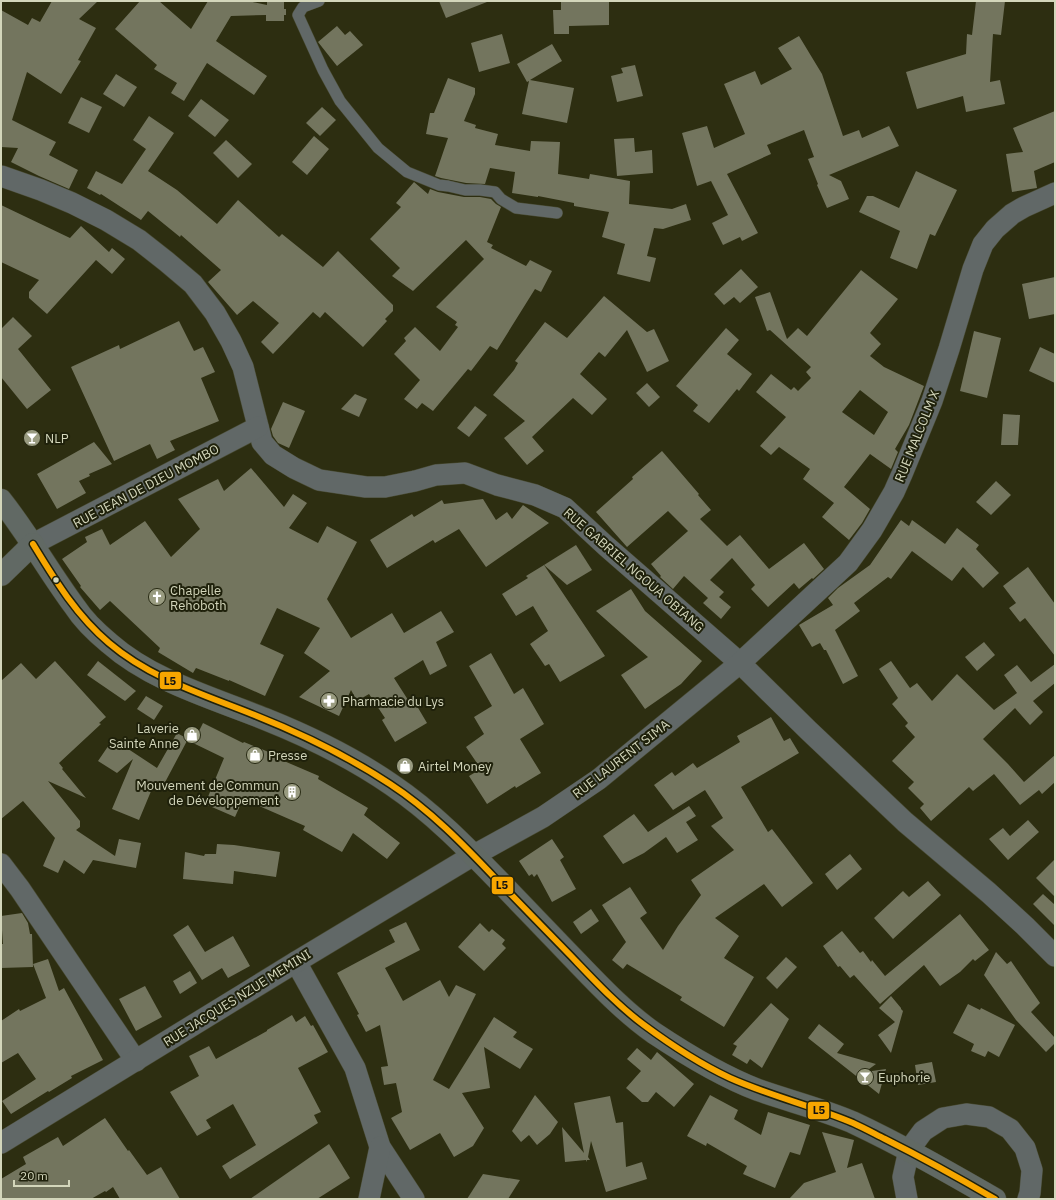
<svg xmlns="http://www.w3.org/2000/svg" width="1056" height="1200" viewBox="0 0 1056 1200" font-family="'IBM Plex Sans',sans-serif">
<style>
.building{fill:#73755e;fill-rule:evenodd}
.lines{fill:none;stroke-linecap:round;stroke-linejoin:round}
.lane-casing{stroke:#484a32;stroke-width:12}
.street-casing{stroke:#484a32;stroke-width:22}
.secondary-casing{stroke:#484a32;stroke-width:23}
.lane{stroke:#616867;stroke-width:11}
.street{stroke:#616867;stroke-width:21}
.secondary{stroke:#616964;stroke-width:22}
.bus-1-casing{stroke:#1f210b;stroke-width:9}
.bus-1{stroke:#f7a600;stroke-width:6}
.bus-dot{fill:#d3d6bb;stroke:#1f210b;stroke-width:1.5}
.labels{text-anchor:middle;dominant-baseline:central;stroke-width:4;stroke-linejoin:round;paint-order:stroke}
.street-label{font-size:13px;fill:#d3d6bb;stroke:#1f210b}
.poi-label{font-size:13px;fill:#d3d6bb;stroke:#1f210b;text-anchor:start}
.line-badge{stroke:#1f210b;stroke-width:1.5}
.pale-badge-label{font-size:11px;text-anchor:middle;font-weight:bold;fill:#111}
</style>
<rect width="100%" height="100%" fill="#2d2e11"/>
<g class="building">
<path d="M 52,1 L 98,1 L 79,19 L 96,28 L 78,60 L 81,61 L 61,94 L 27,72 L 12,120 L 56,142 L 49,155 L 78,170 L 69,189 L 39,176 L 11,162 L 18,148 L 1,147 L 1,10 L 28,25 L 32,18 L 40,22 Z"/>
<path d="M 140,1 L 159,1 L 191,29 L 208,1 L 248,1 L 267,5 L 267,1 L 284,1 L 284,9 L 286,9 L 286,15 L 284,15 L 284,21 L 266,21 L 266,15 L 231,16 L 216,41 L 267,76 L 254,95 L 207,63 L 184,101 L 171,93 L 177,83 L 154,69 L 157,65 L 115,29 Z"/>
<path d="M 439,1 L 487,1 L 487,2 L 446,18 Z"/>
<path d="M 561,1 L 609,1 L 609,25 L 569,26 L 569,34 L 554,34 L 553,10 L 561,10 Z"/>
<path d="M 976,1 L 1005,1 L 1001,35 L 993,34 L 990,82 L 1000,80 L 1005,104 L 966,112 L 963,96 L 917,109 L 906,72 L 966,54 L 967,34 L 972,35 Z"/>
<path d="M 337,26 L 345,35 L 350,31 L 363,45 L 337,66 L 318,42 Z"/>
<path d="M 502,34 L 510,63 L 479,72 L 471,43 Z"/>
<path d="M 799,36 L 822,74 L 843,136 L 859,130 L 862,138 L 889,126 L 899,146 L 829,175 L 841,181 L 849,199 L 827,208 L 817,185 L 818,184 L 808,159 L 814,157 L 804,130 L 767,145 L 771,154 L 727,174 L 758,233 L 742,241 L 740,237 L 723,245 L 712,223 L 728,215 L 711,181 L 697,186 L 682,133 L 707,126 L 714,148 L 745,134 L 724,84 L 755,71 L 761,85 L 792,69 L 778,48 Z"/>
<path d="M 552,44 L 562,61 L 530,80 L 574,88 L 567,123 L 522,114 L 529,81 L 527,82 L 517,64 Z"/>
<path d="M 635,65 L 643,96 L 617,102 L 611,76 L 623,73 L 621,68 Z"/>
<path d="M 116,74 L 137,87 L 124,107 L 103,94 Z"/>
<path d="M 448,78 L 475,88 L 475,94 L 464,121 L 476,125 L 475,128 L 498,134 L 495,145 L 530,151 L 531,141 L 560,142 L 558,174 L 589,179 L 590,174 L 630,181 L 629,204 L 672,209 L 686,204 L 691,220 L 663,229 L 654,228 L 647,256 L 656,258 L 650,282 L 617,274 L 625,244 L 602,237 L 609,212 L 574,206 L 574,203 L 538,196 L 538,197 L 512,193 L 515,172 L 490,168 L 485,184 L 466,183 L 441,178 L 435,176 L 448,138 L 426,134 L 430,113 L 434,113 Z"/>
<path d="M 81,97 L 102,107 L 89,133 L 68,123 Z"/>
<path d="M 201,99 L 229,120 L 215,137 L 188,116 Z"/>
<path d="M 322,107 L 336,120 L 320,136 L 306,123 Z"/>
<path d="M 1055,111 L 1055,162 L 1034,171 L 1037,188 L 1012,192 L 1006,154 L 1023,152 L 1013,128 Z"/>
<path d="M 149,116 L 174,133 L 148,171 L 177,190 L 217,224 L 238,200 L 279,237 L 282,234 L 323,267 L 338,251 L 393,305 L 393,311 L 385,319 L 387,321 L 363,347 L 325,312 L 320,318 L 313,312 L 273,354 L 261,342 L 279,323 L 253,301 L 237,315 L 208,282 L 221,270 L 181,235 L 180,237 L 148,211 L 141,220 L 101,194 L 100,195 L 87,188 L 96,171 L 122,184 L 146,149 L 133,140 Z"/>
<path d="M 314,136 L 329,149 L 307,175 L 292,162 Z"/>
<path d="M 634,138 L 635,152 L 652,150 L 653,173 L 617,176 L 614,139 Z"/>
<path d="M 226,140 L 252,164 L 238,178 L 213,153 Z"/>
<path d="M 916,171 L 957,190 L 935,236 L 930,234 L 917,269 L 890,258 L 900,231 L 859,212 L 867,196 L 873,196 L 899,208 Z"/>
<path d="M 414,182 L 428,194 L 430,189 L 438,192 L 464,197 L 480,197 L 491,199 L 496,204 L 501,207 L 487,242 L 493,245 L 491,248 L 526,266 L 530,260 L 552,271 L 541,292 L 535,289 L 497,350 L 490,346 L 471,371 L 468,369 L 433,411 L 422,403 L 417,409 L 404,399 L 420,380 L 394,354 L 406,341 L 404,338 L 415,327 L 440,351 L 458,327 L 455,325 L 457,322 L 436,307 L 484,259 L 466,240 L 413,291 L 392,276 L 400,268 L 370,239 L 401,207 L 396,203 Z"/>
<path d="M 1,205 L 70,238 L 81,226 L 109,252 L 112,248 L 125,259 L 112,274 L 96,260 L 47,314 L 29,298 L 29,292 L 39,280 L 1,262 Z"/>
<path d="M 741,269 L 758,287 L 740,303 L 734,297 L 724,305 L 714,294 Z"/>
<path d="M 861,270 L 898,299 L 870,333 L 881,344 L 870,356 L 884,367 L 924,386 L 909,425 L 895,449 L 898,452 L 891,469 L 870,454 L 844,487 L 870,509 L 862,523 L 849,540 L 822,517 L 834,503 L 803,479 L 810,469 L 779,447 L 771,455 L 760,446 L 786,417 L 756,392 L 771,374 L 791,390 L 794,387 L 798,391 L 811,378 L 806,372 L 811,367 L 770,330 L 767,331 L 755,297 L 770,292 L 787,339 L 798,328 L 807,336 ZM 860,390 L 888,412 L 874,435 L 842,412 Z"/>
<path d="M 1055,277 L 1055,314 L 1029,319 L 1022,284 Z"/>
<path d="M 604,296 L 647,332 L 654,329 L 669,361 L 647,372 L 627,330 L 605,357 L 599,352 L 580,374 L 607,399 L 592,415 L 573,398 L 532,437 L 544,451 L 527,465 L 504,438 L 525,421 L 493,395 L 514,370 L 518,363 L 515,361 L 545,322 L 567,338 Z"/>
<path d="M 13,317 L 32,336 L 18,349 L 51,390 L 27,409 L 1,377 L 1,329 Z"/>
<path d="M 179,321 L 194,351 L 203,347 L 215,372 L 201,378 L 219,421 L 170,441 L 175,450 L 157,459 L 150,444 L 114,461 L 71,367 L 119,345 L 120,349 Z"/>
<path d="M 726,328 L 739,340 L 727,354 L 752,374 L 739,391 L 737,389 L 709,423 L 693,411 L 698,405 L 676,386 Z"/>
<path d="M 974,331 L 1001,338 L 987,398 L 960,391 Z"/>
<path d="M 1040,347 L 1055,354 L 1055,383 L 1029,371 Z"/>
<path d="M 647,383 L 660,397 L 649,407 L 636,393 Z"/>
<path d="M 355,394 L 367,399 L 359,417 L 341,409 Z"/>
<path d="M 283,402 L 305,411 L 289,448 L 278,443 L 273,436 L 271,429 Z"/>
<path d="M 475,406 L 487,415 L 469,437 L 457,428 Z"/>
<path d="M 1003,414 L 1020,415 L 1018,445 L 1001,445 Z"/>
<path d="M 94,442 L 112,464 L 89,474 L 90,476 L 79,481 L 86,493 L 57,509 L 37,474 Z"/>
<path d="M 662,451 L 699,494 L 698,495 L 711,510 L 700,519 L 727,546 L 740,535 L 769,569 L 804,543 L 824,569 L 813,579 L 812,578 L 799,589 L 794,583 L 768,607 L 751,589 L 755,585 L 732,558 L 710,580 L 724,592 L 719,597 L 731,607 L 721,619 L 703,603 L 708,598 L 684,576 L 673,589 L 660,577 L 661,576 L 651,564 L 688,531 L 668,511 L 627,547 L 596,512 L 633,479 L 632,477 Z"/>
<path d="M 251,468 L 284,507 L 293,494 L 307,503 L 289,528 L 318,543 L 327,526 L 357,542 L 327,599 L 351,638 L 392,613 L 404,633 L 441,611 L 454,632 L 436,642 L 447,666 L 430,675 L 423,660 L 394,678 L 410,703 L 414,701 L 427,723 L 395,742 L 382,720 L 385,718 L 369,694 L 357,701 L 351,690 L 339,716 L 299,697 L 330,671 L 304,653 L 320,628 L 277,608 L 260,644 L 284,655 L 265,696 L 229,680 L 229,681 L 196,668 L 193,673 L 158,652 L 160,648 L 110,601 L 100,610 L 80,587 L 81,586 L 62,559 L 87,542 L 85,537 L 102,529 L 110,545 L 145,521 L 171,557 L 200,529 L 178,499 L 218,479 L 224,491 Z"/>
<path d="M 996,481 L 1011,495 L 991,515 L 976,502 Z"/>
<path d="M 483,499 L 496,520 L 507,512 L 512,519 L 523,505 L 549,523 L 486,567 L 459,529 L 435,543 L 433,540 L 387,568 L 370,540 L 412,514 L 414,517 L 442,500 L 444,504 Z"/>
<path d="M 901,520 L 909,526 L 912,520 L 945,544 L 957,528 L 979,545 L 976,549 L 999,573 L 983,588 L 963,567 L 952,581 L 912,551 L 891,579 L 888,577 L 854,603 L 860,611 L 835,630 L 858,676 L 843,684 L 826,650 L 824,650 L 820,643 L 812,647 L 799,625 L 833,605 L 828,598 L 838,588 L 870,565 Z"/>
<path d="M 576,545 L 592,570 L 567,585 L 544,565 Z"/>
<path d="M 544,565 L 605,656 L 560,682 L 549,664 L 545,666 L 530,644 L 548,631 L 533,606 L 516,616 L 502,594 L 528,578 L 526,576 Z"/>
<path d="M 1028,567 L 1055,604 L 1055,656 L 1025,618 L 1020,622 L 1009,608 L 1016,603 L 1003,586 Z"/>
<path d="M 631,589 L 645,611 L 702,661 L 681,684 L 645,709 L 621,675 L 648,657 L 596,611 Z"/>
<path d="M 984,642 L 995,655 L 977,671 L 965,657 Z"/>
<path d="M 491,653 L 514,694 L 523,688 L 544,724 L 520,739 L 541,773 L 516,788 L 515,786 L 487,804 L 469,776 L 481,769 L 466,747 L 484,734 L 474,717 L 492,706 L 469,666 Z"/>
<path d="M 55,661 L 106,717 L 99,723 L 101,724 L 59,763 L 63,768 L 62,769 L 86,798 L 48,781 L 80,821 L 80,827 L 76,830 L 115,856 L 119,839 L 141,843 L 136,868 L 93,860 L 84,874 L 64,860 L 58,873 L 43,866 L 55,838 L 23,801 L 1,819 L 1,681 L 21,663 L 36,679 Z"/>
<path d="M 98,661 L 136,691 L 125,701 L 87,675 Z"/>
<path d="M 891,661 L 910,688 L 917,683 L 932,701 L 957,674 L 994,710 L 1017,693 L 1004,675 L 1017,665 L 1031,682 L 1055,664 L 1055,683 L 1033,701 L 1043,712 L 1030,725 L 1015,708 L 983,739 L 1008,764 L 1024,782 L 1055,755 L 1055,782 L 1042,794 L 1039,790 L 1020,805 L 994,774 L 973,791 L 969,787 L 931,821 L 920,808 L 924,804 L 908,788 L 914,782 L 892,761 L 915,737 L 905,726 L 908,723 L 892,704 L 898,698 L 879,669 Z"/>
<path d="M 146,696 L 163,706 L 154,720 L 137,709 Z"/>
<path d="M 771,717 L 784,741 L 790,738 L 799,753 L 741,787 L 768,832 L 772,829 L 813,883 L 782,907 L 764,884 L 715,918 L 739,936 L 724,958 L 754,977 L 724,1027 L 680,1000 L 682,997 L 627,964 L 623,969 L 612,960 L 626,942 L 602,905 L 630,887 L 647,913 L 640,918 L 663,950 L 678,926 L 701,895 L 691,880 L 734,850 L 711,826 L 723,818 L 705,790 L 673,810 L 654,785 L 672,772 L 675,776 L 693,763 L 697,768 L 740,742 L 737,736 Z"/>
<path d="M 203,723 L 243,743 L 244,742 L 271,753 L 270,755 L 319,776 L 318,779 L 368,808 L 364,815 L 400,843 L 387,859 L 353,833 L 342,852 L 303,830 L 305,826 L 243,799 L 235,817 L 205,804 L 224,758 L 193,743 Z"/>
<path d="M 177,733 L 188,739 L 162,788 L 154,784 L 139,820 L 112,809 L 133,759 L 117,773 L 98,761 L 113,739 L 157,768 Z"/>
<path d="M 689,806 L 696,816 L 686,822 L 698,840 L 677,853 L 666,837 L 644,853 L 623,864 L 603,836 L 634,814 L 648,832 Z"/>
<path d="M 1028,820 L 1039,832 L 1008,860 L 989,839 L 1003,828 L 1010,836 Z"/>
<path d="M 552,839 L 564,857 L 560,860 L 576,889 L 552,902 L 537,874 L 534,877 L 532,874 L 529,876 L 519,861 Z"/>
<path d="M 217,844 L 234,845 L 280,852 L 276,877 L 234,871 L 233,884 L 183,879 L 185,852 L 204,856 L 205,854 L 216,854 Z"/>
<path d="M 850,854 L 862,869 L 837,890 L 825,874 Z"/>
<path d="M 1055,859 L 1055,897 L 1036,878 Z"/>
<path d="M 928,881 L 941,895 L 893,939 L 874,918 L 903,891 L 909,897 Z"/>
<path d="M 1043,894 L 1055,905 L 1055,926 L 1033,904 Z"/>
<path d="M 591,909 L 599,921 L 581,934 L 573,922 Z"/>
<path d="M 22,913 L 28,923 L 30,934 L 32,934 L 33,967 L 1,968 L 1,944 L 3,944 L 1,916 Z"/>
<path d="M 960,914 L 989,950 L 975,961 L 973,959 L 960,972 L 940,986 L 924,965 L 880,1004 L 854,975 L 850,978 L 840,966 L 838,967 L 823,946 L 842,931 L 860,953 L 863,951 L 871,962 L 872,960 L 885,976 Z"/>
<path d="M 406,922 L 420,950 L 385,968 L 403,1001 L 440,980 L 449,997 L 456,985 L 476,994 L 433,1080 L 449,1089 L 494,1017 L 517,1032 L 513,1037 L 533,1049 L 520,1069 L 484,1047 L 490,1088 L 462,1093 L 484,1128 L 473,1146 L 454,1157 L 440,1133 L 410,1150 L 391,1118 L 402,1112 L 396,1083 L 384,1085 L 381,1067 L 388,1066 L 380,1025 L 366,1032 L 357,1015 L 359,1014 L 337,973 L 395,942 L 389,930 Z"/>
<path d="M 480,923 L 489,932 L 492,929 L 505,940 L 502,944 L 506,948 L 484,971 L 458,947 Z"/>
<path d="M 188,925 L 205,952 L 233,936 L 250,966 L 228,978 L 222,968 L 202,980 L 173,935 Z"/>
<path d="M 996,952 L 1007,964 L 1011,961 L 1040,1003 L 1031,1012 L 1055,1038 L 1055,1043 L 1046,1052 L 1016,1020 L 984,975 Z"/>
<path d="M 786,957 L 797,967 L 777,989 L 766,978 Z"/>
<path d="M 48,959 L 59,991 L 64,988 L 103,1060 L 71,1076 L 72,1078 L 49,1092 L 48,1091 L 11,1114 L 2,1101 L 36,1079 L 18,1053 L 1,1063 L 1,1021 L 19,1009 L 20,1011 L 46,998 L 33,964 Z"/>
<path d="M 190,971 L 197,983 L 180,994 L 173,981 Z"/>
<path d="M 145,986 L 162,1017 L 136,1031 L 119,999 Z"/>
<path d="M 891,996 L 901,1008 L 901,1009 L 903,1011 L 891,1053 L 878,1035 L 895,1022 L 879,1008 Z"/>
<path d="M 771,1003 L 789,1019 L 762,1068 L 750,1059 L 747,1064 L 732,1055 L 737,1046 L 733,1044 Z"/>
<path d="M 968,1004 L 980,1010 L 981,1008 L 1015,1025 L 999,1057 L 988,1051 L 985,1057 L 971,1051 L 974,1044 L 953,1033 Z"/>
<path d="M 292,1015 L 296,1022 L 305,1016 L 311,1026 L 313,1025 L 328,1052 L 298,1068 L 321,1112 L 314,1115 L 318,1123 L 230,1179 L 222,1166 L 256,1145 L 233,1104 L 206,1120 L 211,1128 L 197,1136 L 170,1092 L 199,1076 L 189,1056 L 209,1046 L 216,1059 L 267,1031 L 267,1030 Z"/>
<path d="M 819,1024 L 844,1044 L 837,1053 L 876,1064 L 865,1072 L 886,1069 L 879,1094 L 808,1038 Z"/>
<path d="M 637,1048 L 651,1060 L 657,1052 L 694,1084 L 674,1107 L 656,1092 L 648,1102 L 642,1102 L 626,1088 L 641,1071 L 627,1059 Z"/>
<path d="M 932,1062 L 936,1082 L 918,1085 L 915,1065 Z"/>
<path d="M 535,1095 L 558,1122 L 550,1134 L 537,1145 L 529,1135 L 521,1142 L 512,1131 Z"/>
<path d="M 710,1095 L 738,1110 L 734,1119 L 761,1135 L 768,1112 L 810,1125 L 800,1155 L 790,1152 L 775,1188 L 743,1174 L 747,1166 L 707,1143 L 706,1146 L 687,1136 Z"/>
<path d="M 610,1096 L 616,1123 L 623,1122 L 626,1167 L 642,1162 L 647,1179 L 606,1192 L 591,1141 L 588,1157 L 590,1160 L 587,1160 L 587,1162 L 586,1160 L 565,1162 L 562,1127 L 584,1153 L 574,1103 Z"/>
<path d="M 105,1118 L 128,1151 L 129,1150 L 147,1175 L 161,1167 L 180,1199 L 120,1199 L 113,1187 L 106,1192 L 105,1191 L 91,1199 L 1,1199 L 1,1179 L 26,1164 L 23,1157 L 58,1137 L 63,1146 Z"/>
<path d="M 822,1132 L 854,1140 L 847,1168 L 862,1163 L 875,1199 L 789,1199 L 804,1183 L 836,1172 Z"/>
<path d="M 329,1144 L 350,1178 L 317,1199 L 250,1199 Z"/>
<path d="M 483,1174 L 520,1180 L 508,1199 L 467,1199 Z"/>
</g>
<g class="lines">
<g class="lane-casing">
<path id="lane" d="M 319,1 L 303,7 L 298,15 L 323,70 L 340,101 L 378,148 L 407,172 L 439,185 L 448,186 L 465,190 L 480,190 L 495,192 L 501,199 L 516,208 L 557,213"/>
</g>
<g class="street-casing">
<g id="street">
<path d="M 1,176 L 41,190 L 72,203 L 106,220 L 139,240 L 167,262 L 193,284 L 215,313 L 231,341 L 243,367 L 262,442 L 273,455 L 294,468 L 319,480 L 366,487 L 385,487 L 415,481 L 436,475 L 465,473 L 497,485 L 535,495 L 565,508 L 606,546 L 740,663 L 808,730 L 905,822 L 989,893 L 1025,926 L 1055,956"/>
<path d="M 33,544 L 258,427"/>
<path d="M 1,864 L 20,889 L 136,1061"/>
<path d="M 296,962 L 355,1068 L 380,1147 L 414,1199"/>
<path d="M 1,1143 L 296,962 L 467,859 L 543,817 L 599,779 L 740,663 L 848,563 L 872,530 L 894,492 L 902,474 L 932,401 L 949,349 L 973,269 L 983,244 L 995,229 L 1012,214 L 1024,207 L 1055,193"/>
<path d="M 369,1199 L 380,1147"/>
<path d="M 907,1199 L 903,1177 L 909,1150 L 923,1131 L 943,1118 L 966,1114 L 989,1117 L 1010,1129 L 1025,1148 L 1032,1170 L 1030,1193 L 1028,1199"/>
</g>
</g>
<g class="secondary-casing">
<g id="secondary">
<path d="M 1,500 C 28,534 49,572 75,607 C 84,621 97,633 109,643 C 152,681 213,698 265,719 C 310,737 353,758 392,785 C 432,812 466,847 499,881 C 523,906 548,932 572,957 C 598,984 624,1012 654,1033 C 687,1055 721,1076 758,1090 C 789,1101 822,1109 852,1122 C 901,1145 948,1172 995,1199"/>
<path d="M 1,575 L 33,544"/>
</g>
</g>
<use href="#lane" class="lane"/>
<use href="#street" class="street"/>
<use href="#secondary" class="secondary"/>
<g class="bus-1-casing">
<path id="bus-1" d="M 33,544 C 55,580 76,615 109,643 C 150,678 202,694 252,714 C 300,733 346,755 390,784 C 430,810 463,844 496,879 C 521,905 546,930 571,956 C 594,980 617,1005 644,1025 C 671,1045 700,1064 730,1078 C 770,1096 813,1106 853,1123 C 864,1128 875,1134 885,1139 C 923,1158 959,1178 995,1199"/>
</g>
<use href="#bus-1" class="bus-1"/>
</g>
<defs>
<g id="bar-disc" transform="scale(0.9)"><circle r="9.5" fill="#999b80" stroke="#1f210b"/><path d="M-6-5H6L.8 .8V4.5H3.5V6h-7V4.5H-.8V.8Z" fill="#fff"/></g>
<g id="church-disc" transform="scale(0.9)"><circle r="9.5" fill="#999b80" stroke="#1f210b"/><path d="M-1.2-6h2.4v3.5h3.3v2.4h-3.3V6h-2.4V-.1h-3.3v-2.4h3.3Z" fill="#fff"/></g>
<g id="pharmacy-disc" transform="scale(0.9)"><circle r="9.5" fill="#999b80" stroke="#1f210b"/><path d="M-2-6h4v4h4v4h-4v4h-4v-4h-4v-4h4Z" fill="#fff"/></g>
<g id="shop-disc" transform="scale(0.9)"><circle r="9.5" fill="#999b80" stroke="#1f210b"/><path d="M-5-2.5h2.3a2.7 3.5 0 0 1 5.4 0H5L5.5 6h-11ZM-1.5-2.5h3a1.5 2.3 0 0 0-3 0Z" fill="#fff"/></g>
<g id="building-disc" transform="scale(0.9)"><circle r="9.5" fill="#999b80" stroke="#1f210b"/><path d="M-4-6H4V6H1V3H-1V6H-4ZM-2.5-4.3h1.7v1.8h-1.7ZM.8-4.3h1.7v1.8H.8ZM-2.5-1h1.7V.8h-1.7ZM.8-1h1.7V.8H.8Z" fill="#fff"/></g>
</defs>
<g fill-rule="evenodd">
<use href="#bar-disc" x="32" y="438"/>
<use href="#church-disc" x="157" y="597"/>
<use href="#pharmacy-disc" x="329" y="701"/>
<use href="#shop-disc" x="192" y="735"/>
<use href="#shop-disc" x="255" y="755"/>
<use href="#shop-disc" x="405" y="766"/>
<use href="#building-disc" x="292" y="792"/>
<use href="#bar-disc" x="865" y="1077"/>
</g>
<circle class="bus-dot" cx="56" cy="580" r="3.5"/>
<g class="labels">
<g class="street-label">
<text transform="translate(917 436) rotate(-68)">RUE MALCOLM X</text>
<text transform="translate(146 486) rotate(-28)">RUE JEAN DE DIEU MOMBO</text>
<text transform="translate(634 570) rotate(41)">RUE GABRIEL NGOUA OBIANG</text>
<text transform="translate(621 759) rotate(-38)">RUE LAURENT SIMA</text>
<text transform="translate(237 998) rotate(-32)">RUE JACQUES NZUE MEMINI</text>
</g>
<g class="poi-label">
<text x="45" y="438">NLP</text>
<text x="170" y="590">Chapelle<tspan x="170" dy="15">Rehoboth</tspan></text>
<text x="342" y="701">Pharmacie du Lys</text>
<text x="179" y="728" text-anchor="end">Laverie<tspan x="179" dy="15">Sainte Anne</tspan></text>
<text x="268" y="755">Presse</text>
<text x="418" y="766">Airtel Money</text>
<text x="279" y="785" text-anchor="end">Mouvement de Commun<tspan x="279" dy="15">de Développement</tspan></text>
<text x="878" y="1077">Euphorie</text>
</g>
</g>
<g class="line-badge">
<rect x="159" y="671" width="23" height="19" rx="4" fill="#f7a600"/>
<rect x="491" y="876" width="23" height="19" rx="4" fill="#f7a600"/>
<rect x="807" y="1101" width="23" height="19" rx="4" fill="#f7a600"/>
</g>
<g class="pale-badge-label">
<text x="170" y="685">L5</text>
<text x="502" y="889">L5</text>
<text x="819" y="1114">L5</text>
</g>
<rect width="1056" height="1200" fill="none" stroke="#d3d6bb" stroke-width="4"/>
<path d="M14 1180v6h55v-6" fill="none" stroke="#d3d6bb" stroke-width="2"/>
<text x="20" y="1180" font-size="12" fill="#d3d6bb" stroke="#1f210b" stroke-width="3" paint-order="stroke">20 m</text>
</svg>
